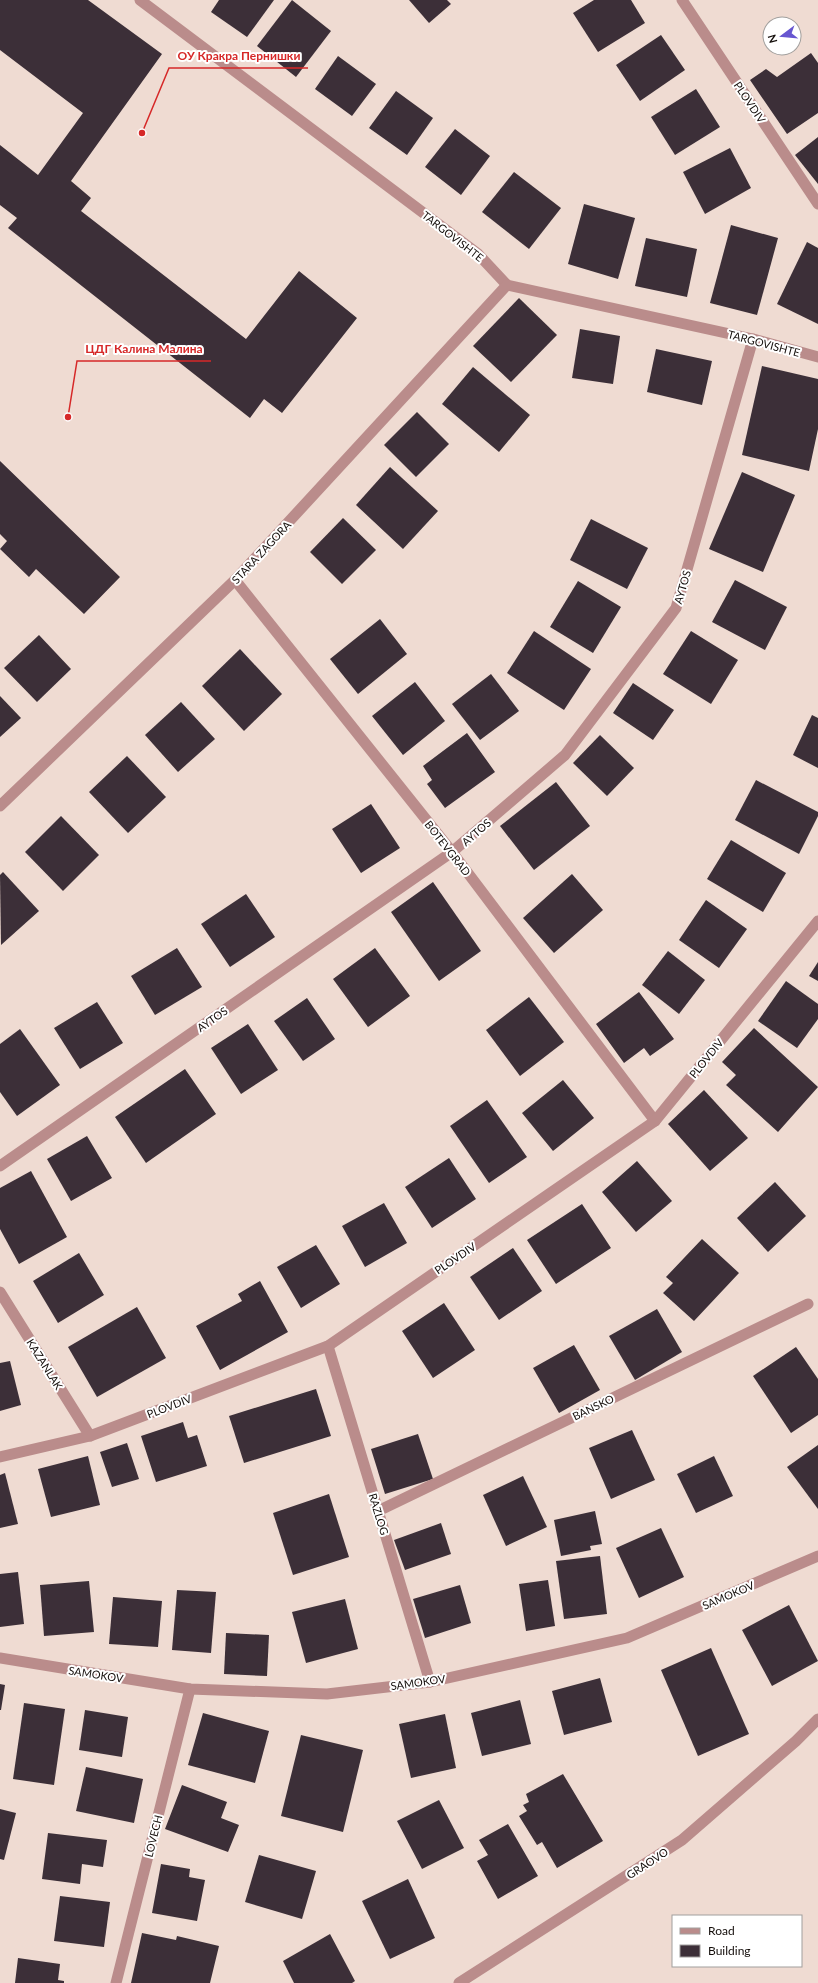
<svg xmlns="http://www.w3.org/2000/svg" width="818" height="1983" viewBox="0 0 818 1983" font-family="Lato,sans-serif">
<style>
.building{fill:#3c2f38}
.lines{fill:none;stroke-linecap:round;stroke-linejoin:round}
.minor{stroke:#ba8c8b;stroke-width:11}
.labels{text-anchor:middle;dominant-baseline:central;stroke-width:4;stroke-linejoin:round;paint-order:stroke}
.street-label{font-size:11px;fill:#140e0b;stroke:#fff}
.leader{fill:none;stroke:#d62828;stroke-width:1.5}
.callout-dot{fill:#d62828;stroke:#fff;stroke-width:1.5}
.callout-label{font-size:12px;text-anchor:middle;font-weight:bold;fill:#d62828;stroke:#fff;stroke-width:4;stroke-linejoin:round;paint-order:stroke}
</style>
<rect width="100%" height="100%" fill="#efdbd2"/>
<g class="building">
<path d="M 0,0 L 88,0 L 162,54 L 71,181 L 91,198 L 81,211 L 246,339 L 299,271 L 357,318 L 282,413 L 264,399 L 250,418 L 8,228 L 17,218 L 0,205 L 0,145 L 38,175 L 83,113 L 0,50 Z"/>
<path d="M 219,0 L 274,0 L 247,37 L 211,12 Z"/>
<path d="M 292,0 L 331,31 L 296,77 L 257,46 Z"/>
<path d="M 409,0 L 447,0 L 451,4 L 429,23 Z"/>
<path d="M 594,0 L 631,0 L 645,23 L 598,52 L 573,13 Z"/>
<path d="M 661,35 L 685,70 L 640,101 L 616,65 Z"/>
<path d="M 811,53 L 818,63 L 818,113 L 787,134 L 750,80 L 766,69 L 777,77 Z"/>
<path d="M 338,56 L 376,84 L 352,116 L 315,89 Z"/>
<path d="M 696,89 L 720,127 L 675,155 L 651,117 Z"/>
<path d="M 396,91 L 433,118 L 407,155 L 369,128 Z"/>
<path d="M 455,129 L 490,156 L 461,195 L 425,167 Z"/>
<path d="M 818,137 L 818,184 L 795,155 Z"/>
<path d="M 730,148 L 751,188 L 705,214 L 683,172 Z"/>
<path d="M 514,172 L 561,208 L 529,249 L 482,212 Z"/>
<path d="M 584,204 L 635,218 L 618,279 L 568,264 Z"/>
<path d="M 731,225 L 778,238 L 757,315 L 710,303 Z"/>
<path d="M 646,238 L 697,249 L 687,297 L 635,286 Z"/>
<path d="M 807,242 L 818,248 L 818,324 L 777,304 Z"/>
<path d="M 519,298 L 557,335 L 511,382 L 473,346 Z"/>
<path d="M 580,329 L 620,336 L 613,384 L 572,378 Z"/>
<path d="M 656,349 L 712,361 L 702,405 L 647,392 Z"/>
<path d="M 762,366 L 818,379 L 818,429 L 809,471 L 742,455 Z"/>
<path d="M 473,367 L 530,415 L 499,452 L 442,404 Z"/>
<path d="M 417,412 L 449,444 L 416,477 L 384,445 Z"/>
<path d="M 0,461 L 120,577 L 84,614 L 36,569 L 29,577 L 0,549 L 7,541 L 0,534 Z"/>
<path d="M 390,467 L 438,511 L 403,549 L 356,505 Z"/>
<path d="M 742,472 L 795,495 L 763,572 L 709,549 Z"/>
<path d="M 343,518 L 376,550 L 342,584 L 310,552 Z"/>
<path d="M 591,519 L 648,548 L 627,589 L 570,560 Z"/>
<path d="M 735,580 L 787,607 L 765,650 L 712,622 Z"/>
<path d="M 578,581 L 621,607 L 593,653 L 550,627 Z"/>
<path d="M 380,619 L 407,654 L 358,694 L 330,659 Z"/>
<path d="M 534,631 L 591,669 L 564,710 L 507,673 Z"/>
<path d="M 691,631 L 738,660 L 711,704 L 663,674 Z"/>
<path d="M 39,635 L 71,669 L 37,702 L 4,668 Z"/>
<path d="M 240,649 L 282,694 L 244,731 L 202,686 Z"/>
<path d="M 491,674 L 519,711 L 480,740 L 452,704 Z"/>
<path d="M 415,682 L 445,721 L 403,755 L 372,716 Z"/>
<path d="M 633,683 L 674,710 L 653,740 L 613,713 Z"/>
<path d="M 0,696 L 21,718 L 0,737 Z"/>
<path d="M 181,702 L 215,739 L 178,772 L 145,735 Z"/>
<path d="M 812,715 L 818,718 L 818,768 L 793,755 Z"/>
<path d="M 467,733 L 495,772 L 445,808 L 427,784 L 432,780 L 423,766 Z"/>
<path d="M 600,735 L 634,768 L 607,796 L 573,763 Z"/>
<path d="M 127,756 L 166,797 L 128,833 L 89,792 Z"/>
<path d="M 756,780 L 818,812 L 818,816 L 799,854 L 735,820 Z"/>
<path d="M 556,782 L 590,826 L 534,870 L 500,826 Z"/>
<path d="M 371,804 L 400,848 L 361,873 L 332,829 Z"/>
<path d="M 61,816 L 99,855 L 63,891 L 25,852 Z"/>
<path d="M 731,840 L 786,873 L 763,912 L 707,879 Z"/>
<path d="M 3,872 L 39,911 L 1,945 L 0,875 Z"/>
<path d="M 572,874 L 603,910 L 554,953 L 523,918 Z"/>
<path d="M 433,882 L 481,951 L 439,981 L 391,912 Z"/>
<path d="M 246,894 L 275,937 L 230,967 L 201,924 Z"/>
<path d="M 706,900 L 747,929 L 719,968 L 679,940 Z"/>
<path d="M 177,948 L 202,987 L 155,1015 L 131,976 Z"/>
<path d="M 375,948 L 410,996 L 368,1027 L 333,979 Z"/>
<path d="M 668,951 L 705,980 L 679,1014 L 642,985 Z"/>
<path d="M 818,962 L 818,981 L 809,976 Z"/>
<path d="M 786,981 L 818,1004 L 818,1019 L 797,1048 L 758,1021 Z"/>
<path d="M 639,992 L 674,1039 L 650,1056 L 644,1048 L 624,1063 L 596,1024 Z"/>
<path d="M 529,997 L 564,1042 L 520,1076 L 486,1030 Z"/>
<path d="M 307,998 L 335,1039 L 303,1061 L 274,1021 Z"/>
<path d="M 97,1002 L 123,1043 L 80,1069 L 54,1028 Z"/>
<path d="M 248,1024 L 278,1070 L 241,1094 L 211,1048 Z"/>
<path d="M 754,1028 L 818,1087 L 778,1132 L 726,1085 L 736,1075 L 722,1062 Z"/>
<path d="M 20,1029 L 60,1085 L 17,1116 L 0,1092 L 0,1044 Z"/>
<path d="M 185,1069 L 216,1114 L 146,1163 L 115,1117 Z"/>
<path d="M 563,1080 L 594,1118 L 553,1151 L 522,1113 Z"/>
<path d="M 704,1090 L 748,1138 L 710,1171 L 668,1124 Z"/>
<path d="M 487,1100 L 527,1157 L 489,1183 L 450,1126 Z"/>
<path d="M 87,1136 L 112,1178 L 71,1201 L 47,1159 Z"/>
<path d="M 449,1158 L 476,1199 L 432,1228 L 405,1187 Z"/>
<path d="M 637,1161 L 672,1201 L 636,1232 L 602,1192 Z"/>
<path d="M 31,1171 L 67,1237 L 19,1264 L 0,1229 L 0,1188 Z"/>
<path d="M 775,1182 L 806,1216 L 768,1252 L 737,1218 Z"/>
<path d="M 384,1203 L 407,1243 L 365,1267 L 342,1226 Z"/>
<path d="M 582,1204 L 611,1248 L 556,1284 L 527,1240 Z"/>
<path d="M 702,1239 L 739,1273 L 694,1321 L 663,1293 L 673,1283 L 666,1277 Z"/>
<path d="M 316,1245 L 340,1284 L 301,1308 L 277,1267 Z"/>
<path d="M 513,1248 L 542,1291 L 499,1320 L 470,1277 Z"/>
<path d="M 79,1253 L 104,1295 L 58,1323 L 33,1281 Z"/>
<path d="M 260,1281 L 288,1332 L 220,1370 L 196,1326 L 242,1301 L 238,1294 Z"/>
<path d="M 444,1303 L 475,1350 L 433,1378 L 402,1331 Z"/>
<path d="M 137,1307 L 166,1358 L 97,1397 L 68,1347 Z"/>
<path d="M 657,1309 L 682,1352 L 635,1380 L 609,1336 Z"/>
<path d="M 574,1345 L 600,1390 L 559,1413 L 533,1368 Z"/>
<path d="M 796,1347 L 818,1379 L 818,1415 L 791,1433 L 753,1376 Z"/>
<path d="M 10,1361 L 21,1405 L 0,1411 L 0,1363 Z"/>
<path d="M 316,1389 L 331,1436 L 244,1463 L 229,1416 Z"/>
<path d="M 183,1422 L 188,1438 L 197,1435 L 207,1466 L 156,1482 L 141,1436 Z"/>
<path d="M 632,1430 L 655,1480 L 611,1499 L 589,1448 Z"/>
<path d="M 418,1434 L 433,1479 L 385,1494 L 371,1449 Z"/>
<path d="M 127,1443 L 139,1479 L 112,1487 L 100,1452 Z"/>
<path d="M 818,1445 L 818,1509 L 787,1467 Z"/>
<path d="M 88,1456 L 100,1505 L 51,1517 L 38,1469 Z"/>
<path d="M 714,1456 L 733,1496 L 696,1513 L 677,1474 Z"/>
<path d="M 5,1473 L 18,1524 L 0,1528 L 0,1475 Z"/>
<path d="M 523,1476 L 547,1527 L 506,1546 L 483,1495 Z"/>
<path d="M 329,1494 L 349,1557 L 293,1575 L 273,1513 Z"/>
<path d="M 595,1511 L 602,1544 L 590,1546 L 591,1550 L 561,1556 L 554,1520 Z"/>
<path d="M 441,1523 L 451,1554 L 405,1570 L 394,1540 Z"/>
<path d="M 661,1528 L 684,1577 L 639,1598 L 616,1548 Z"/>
<path d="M 600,1556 L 607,1614 L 564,1619 L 556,1561 Z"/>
<path d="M 18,1572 L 24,1624 L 0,1627 L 0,1574 Z"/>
<path d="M 548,1580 L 555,1626 L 526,1631 L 519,1584 Z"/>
<path d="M 89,1581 L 94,1632 L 44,1636 L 40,1585 Z"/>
<path d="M 460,1585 L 471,1623 L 425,1638 L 413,1599 Z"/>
<path d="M 177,1590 L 216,1592 L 211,1653 L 172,1650 Z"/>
<path d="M 113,1597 L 162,1601 L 158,1647 L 109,1644 Z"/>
<path d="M 345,1599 L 358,1649 L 306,1663 L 292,1612 Z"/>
<path d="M 789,1605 L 818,1661 L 772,1686 L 742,1630 Z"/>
<path d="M 226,1633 L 269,1635 L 267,1676 L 224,1674 Z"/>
<path d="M 711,1648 L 749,1734 L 698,1756 L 661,1670 Z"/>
<path d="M 600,1678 L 612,1722 L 564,1735 L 552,1691 Z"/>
<path d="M 0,1684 L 5,1685 L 1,1710 L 0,1710 Z"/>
<path d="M 520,1700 L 531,1744 L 482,1756 L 471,1713 Z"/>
<path d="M 24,1703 L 65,1709 L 54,1785 L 13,1779 Z"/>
<path d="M 85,1710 L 128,1717 L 122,1757 L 79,1750 Z"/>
<path d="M 203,1713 L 269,1731 L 255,1783 L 188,1765 Z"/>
<path d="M 445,1714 L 456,1768 L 411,1778 L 399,1724 Z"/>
<path d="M 301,1735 L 363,1750 L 343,1832 L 281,1816 Z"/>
<path d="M 86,1767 L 143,1779 L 134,1823 L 76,1811 Z"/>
<path d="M 563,1774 L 603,1841 L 557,1868 L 542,1842 L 537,1845 L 519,1816 L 527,1811 L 523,1805 L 529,1802 L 526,1794 Z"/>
<path d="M 182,1785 L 227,1802 L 221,1818 L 239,1825 L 228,1852 L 165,1829 Z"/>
<path d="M 439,1800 L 464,1848 L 422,1869 L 397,1821 Z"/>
<path d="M 0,1809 L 16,1813 L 4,1860 L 0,1859 Z"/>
<path d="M 508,1824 L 538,1876 L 498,1899 L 477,1861 L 488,1855 L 479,1840 Z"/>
<path d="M 48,1833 L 107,1840 L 103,1867 L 82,1864 L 80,1884 L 42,1879 Z"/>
<path d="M 259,1855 L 316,1871 L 302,1919 L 245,1902 Z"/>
<path d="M 161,1864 L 190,1869 L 189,1877 L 205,1880 L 197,1921 L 152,1913 Z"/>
<path d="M 408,1879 L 435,1938 L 390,1959 L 362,1901 Z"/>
<path d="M 60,1896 L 110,1902 L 104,1947 L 54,1941 Z"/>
<path d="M 142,1933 L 176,1940 L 177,1936 L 219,1946 L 210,1983 L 131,1983 Z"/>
<path d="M 330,1934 L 355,1981 L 352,1983 L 294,1983 L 283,1961 Z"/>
<path d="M 18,1958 L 60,1964 L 58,1980 L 64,1981 L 64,1983 L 15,1983 Z"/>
</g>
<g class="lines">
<g class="minor">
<path d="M 140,0 L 478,254 L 507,285 L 753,339 L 818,357"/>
<path d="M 682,0 L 818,204"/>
<path d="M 235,580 L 452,852 L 655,1121"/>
<path d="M 0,806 L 235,580 L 507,285"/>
<path d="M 0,1166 L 452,852 L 565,755 L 676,608 L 753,339"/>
<path d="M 0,1292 L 90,1436"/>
<path d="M 328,1346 L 430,1682"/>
<path d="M 0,1457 L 90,1436 L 328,1346 L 655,1121 L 818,921"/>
<path d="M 378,1511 L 808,1304"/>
<path d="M 0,1658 L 190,1689 L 327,1694 L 430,1682 L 627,1638 L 818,1556"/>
<path d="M 116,1983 L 190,1689"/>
<path d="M 459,1983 L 682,1840 L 796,1741 L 818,1719"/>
</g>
</g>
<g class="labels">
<g class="street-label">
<text transform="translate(750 102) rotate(56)">PLOVDIV</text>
<text transform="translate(453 236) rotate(38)">TARGOVISHTE</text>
<text transform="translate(764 343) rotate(15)">TARGOVISHTE</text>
<text transform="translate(261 552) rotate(-47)">STARA ZAGORA</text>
<text transform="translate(682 587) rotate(-74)">AYTOS</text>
<text transform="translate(476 832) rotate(-41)">AYTOS</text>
<text transform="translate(448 848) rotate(52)">BOTEVGRAD</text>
<text transform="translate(212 1019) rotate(-35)">AYTOS</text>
<text transform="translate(706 1058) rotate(-51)">PLOVDIV</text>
<text transform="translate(455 1258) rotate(-34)">PLOVDIV</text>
<text transform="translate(45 1364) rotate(58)">KAZANLAK</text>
<text transform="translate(169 1406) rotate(-21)">PLOVDIV</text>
<text transform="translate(593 1407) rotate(-26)">BANSKO</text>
<text transform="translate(379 1514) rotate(73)">RAZLOG</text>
<text transform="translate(728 1595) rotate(-23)">SAMOKOV</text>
<text transform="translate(96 1674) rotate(9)">SAMOKOV</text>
<text transform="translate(418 1682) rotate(-8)">SAMOKOV</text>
<text transform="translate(153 1836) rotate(-76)">LOVECH</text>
<text transform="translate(647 1863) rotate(-33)">GRAOVO</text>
</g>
</g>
<path class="leader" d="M142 133L169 68H308M68 417L77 361H211"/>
<g class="callout-dot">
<circle cx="142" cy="133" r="4"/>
<circle cx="68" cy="417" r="4"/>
</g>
<g class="callout-label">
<text x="239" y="60">ОУ Кракра Пернишки</text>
<text x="144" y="353">ЦДГ Калина Малина</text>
</g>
<rect x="672" y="1915" width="130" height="52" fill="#ffffff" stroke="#a19f9d"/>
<rect x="680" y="1928" width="20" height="6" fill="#ba8c8b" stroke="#a19f9d"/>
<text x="708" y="1935" font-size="12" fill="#140e0b">Road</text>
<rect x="680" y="1945" width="20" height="12" fill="#3c2f38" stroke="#a19f9d"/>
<text x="708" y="1955" font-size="12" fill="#140e0b">Building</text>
<g transform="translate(782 36) rotate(254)"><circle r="19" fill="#ffffff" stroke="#a19f9d"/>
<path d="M0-3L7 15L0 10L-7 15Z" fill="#6756d0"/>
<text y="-6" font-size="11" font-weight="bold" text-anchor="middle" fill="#140e0b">N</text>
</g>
</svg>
